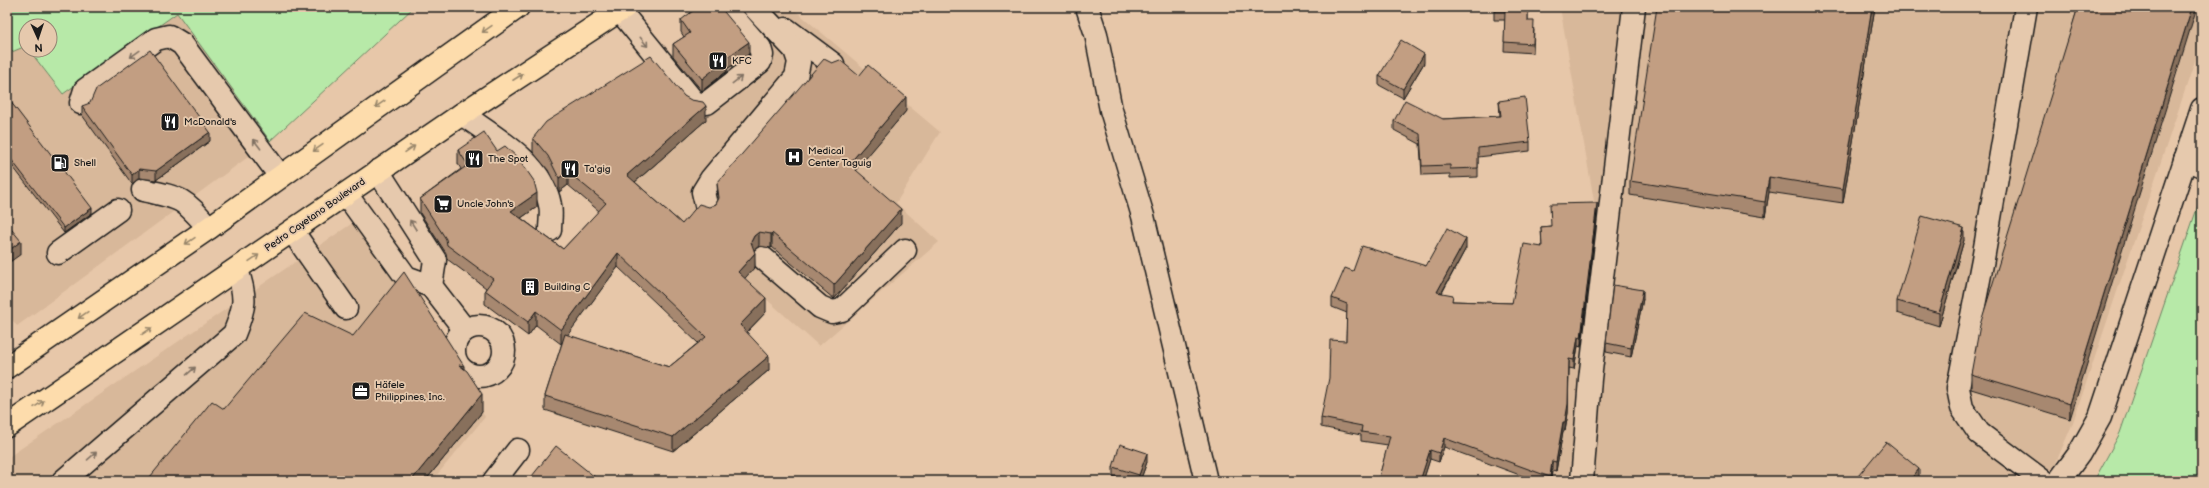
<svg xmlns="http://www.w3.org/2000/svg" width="2209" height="488" viewBox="0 0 2209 488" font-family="'Balsamiq Sans',sans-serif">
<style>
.built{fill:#d8b89a}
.green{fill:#b7e9a8;stroke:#6a8262}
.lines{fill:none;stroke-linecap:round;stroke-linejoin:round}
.minor-casing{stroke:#1c1c1c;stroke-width:25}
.major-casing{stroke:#1c1c1c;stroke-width:25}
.minor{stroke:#e6c9ad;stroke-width:22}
.major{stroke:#fddcac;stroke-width:22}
.wall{fill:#a78870;stroke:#1c1c1c;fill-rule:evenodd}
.shaded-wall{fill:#886f5b;stroke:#1c1c1c}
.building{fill:#c29e82;stroke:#1c1c1c}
.oneway{stroke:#98866b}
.oneway2{stroke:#817264}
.labels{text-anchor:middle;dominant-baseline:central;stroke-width:3.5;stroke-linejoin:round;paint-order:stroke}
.poi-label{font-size:10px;fill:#1c1c1c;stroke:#e6c9ad;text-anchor:start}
.street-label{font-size:10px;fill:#1c1c1c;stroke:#e6c9ad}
</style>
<rect width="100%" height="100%" fill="#e7c7a9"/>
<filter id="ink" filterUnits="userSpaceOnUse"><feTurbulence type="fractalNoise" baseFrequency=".025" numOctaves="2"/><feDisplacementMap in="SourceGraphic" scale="8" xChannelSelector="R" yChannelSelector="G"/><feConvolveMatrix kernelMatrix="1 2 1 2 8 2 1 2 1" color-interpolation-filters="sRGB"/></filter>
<g filter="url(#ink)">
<g class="built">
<path d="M 723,7 L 791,7 L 940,132 L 896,203 L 939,242 L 819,346 L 635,182 L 706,120 L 657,66 Z"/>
<path d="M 1560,7 L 2202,7 L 2202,40 L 2072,425 L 2048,481 L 1548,481 L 1597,218 Z"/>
<path d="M 177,12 L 270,141 L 17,326 L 7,313 L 7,54 L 26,46 L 26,50 L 29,50 L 63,94 Z"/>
<path d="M 357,220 L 485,417 L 432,481 L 7,481 L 7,458 Z"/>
</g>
<g class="green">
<path d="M 7,7 L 414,7 L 270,141 L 177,13 L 63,94 L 29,50 L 50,50 L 50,26 L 26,26 L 26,46 L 7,54 Z"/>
<path d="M 2202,194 L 2202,481 L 2094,481 L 2120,433 Z"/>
</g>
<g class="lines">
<g class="minor-casing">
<g id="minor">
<path d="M 1087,7 L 1096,34 L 1111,110 L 1143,216 L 1206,481"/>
<path d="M 2026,7 L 1983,259 L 1958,388 L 1962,408 L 1979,433 L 2043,481"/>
<path d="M 620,11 L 694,102 L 701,104 L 707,103 L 760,62 L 762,55 L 760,48 L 724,7"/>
<path d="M 786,29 L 833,64"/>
<path d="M 81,103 L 85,90 L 156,39 L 169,36 L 182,44 L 280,176"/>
<path d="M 462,114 C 495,138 542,162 550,205 C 552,212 550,222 550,230"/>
<path d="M 2185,159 L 2202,166"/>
<path d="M 378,171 L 435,260 L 431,286"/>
<path d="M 143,190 C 182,198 183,198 209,228"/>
<path d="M 346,194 L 406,277 L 431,286 L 465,330"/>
<path d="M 707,209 L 703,192 L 711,179 L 796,77 L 799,62 L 795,50 L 754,7"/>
<path d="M 293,232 L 346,308"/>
<path d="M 58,253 L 118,210"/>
<path d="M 763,258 L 820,307 L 832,312 L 842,310 L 905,250"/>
<circle cx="479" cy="351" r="25"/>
<path d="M 63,481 L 234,334 C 245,307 247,298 237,270"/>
<path d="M 494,481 L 518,450"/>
<path d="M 1582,481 L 1590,379 L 1634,7"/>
<path d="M 2059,481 L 2079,454 L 2100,417 L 2202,109"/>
</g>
</g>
<g class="major-casing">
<g id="major">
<path d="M 7,367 L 209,228 L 518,7"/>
<path d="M 7,426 L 462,114 L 625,7"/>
</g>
</g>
<use href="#minor" class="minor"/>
<use href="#major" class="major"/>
</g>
<g class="wall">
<path d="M 1528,7 L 1528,21 L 1534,30 L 1533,53 L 1504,51 L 1505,20 L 1494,20 L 1494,11 Z"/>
<path d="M 1875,7 L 1843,203 L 1769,192 L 1765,217 L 1630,195 L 1630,181 Z"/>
<path d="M 2078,7 L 2070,419 L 1971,389 L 1971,374 Z"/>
<path d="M 681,20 L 749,54 L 727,69 L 727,71 L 702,91 L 673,56 L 673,44 L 684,37 L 681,32 Z"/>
<path d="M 1424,63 L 1403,98 L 1379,85 L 1379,76 Z"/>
<path d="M 859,76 L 906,111 L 855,170 L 901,223 L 834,299 L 772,247 L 771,248 L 759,246 L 754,250 L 755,267 L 744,278 L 766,312 L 747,332 L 769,370 L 673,451 L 545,410 L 545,396 L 563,340 L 561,344 L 536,325 L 528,336 L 485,304 L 485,290 L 486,288 L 447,259 L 446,253 L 420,213 L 420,199 L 461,169 L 458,164 L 458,150 L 497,151 L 537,207 L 521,218 L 563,249 L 599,211 L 568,185 L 559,192 L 548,170 L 533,152 L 533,138 L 684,96 L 706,120 L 635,182 L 682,224 L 716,204 L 718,201 L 717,183 ZM 618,267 L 698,343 L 669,367 L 567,335 Z"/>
<path d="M 7,97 L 92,213 L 64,233 L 7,159 Z"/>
<path d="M 1499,101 L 1530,142 L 1530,151 L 1478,157 L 1478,177 L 1450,178 L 1450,174 L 1422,175 L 1420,144 L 1394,130 L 1394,121 L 1443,119 L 1500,116 Z"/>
<path d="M 82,106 L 210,141 L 156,180 L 139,178 L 132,184 L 82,115 Z"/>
<path d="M 1597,212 L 1581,347 L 1578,346 L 1574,369 L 1569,368 L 1568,413 L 1565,431 L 1563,431 L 1556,471 L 1552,470 L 1551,481 L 1536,481 L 1444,447 L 1439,462 L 1430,459 L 1423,481 L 1378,481 L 1388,445 L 1361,441 L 1361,435 L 1321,427 L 1321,418 L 1346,341 L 1347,313 L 1332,307 L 1332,298 L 1353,271 L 1426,266 L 1466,248 L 1442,293 L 1453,301 L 1512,303 L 1542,247 L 1541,227 L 1551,226 Z"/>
<path d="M 1964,240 L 1939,326 L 1897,313 L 1897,301 Z"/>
<path d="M 1643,299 L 1631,357 L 1606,352 L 1606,343 Z"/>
<path d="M 353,336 L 464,366 L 464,369 L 482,412 L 425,481 L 150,481 L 150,477 L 224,409 Z"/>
<path d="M 1147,462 L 1140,481 L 1131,481 L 1113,476 L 1113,467 Z"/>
</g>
<g class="shaded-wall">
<path d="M 1872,7 L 1875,7 L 1843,203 L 1843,189 Z"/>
<path d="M 2192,7 L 2197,7 L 2070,419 L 2070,404 Z"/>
<path d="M 749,42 L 749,54 L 727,69 L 727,71 L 702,91 L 702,79 L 726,58 Z"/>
<path d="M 1424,54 L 1424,63 L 1403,98 L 1403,89 Z"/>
<path d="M 906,97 L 906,111 L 849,178 L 849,164 Z"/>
<path d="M 706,106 L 706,120 L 627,189 L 627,175 Z"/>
<path d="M 210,132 L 210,141 L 156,180 L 156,171 Z"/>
<path d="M 139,169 L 139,178 L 132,184 L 132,175 Z"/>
<path d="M 568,172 L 568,185 L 559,192 L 559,178 Z"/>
<path d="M 1769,177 L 1769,192 L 1765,217 L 1765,202 Z"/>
<path d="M 537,193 L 537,207 L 511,225 L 511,211 Z"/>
<path d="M 1597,203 L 1597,212 L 1581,347 L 1581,338 Z"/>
<path d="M 92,208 L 92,213 L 64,233 L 64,228 Z"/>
<path d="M 901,209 L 901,223 L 834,299 L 834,285 Z"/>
<path d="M 1964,228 L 1964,240 L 1939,326 L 1939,313 Z"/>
<path d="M 759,232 L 759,246 L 754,250 L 751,256 L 751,242 L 754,236 Z"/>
<path d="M 772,233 L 772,247 L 771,248 L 771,234 Z"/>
<path d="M 1466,239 L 1466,248 L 1437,301 L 1437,292 Z"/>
<path d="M 21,241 L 21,254 L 7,264 L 7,252 Z"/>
<path d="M 618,253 L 618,267 L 561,344 L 561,330 Z"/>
<path d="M 755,253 L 755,267 L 738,286 L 738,272 Z"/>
<path d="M 1643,290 L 1643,299 L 1631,357 L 1631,348 Z"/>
<path d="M 766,298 L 766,312 L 740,339 L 740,325 Z"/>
<path d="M 536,311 L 536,325 L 528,336 L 528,322 Z"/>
<path d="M 1578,337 L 1578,346 L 1574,369 L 1574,360 Z"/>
<path d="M 769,356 L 769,370 L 673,451 L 673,437 Z"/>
<path d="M 1569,359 L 1568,413 L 1565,431 L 1565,422 Z"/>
<path d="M 482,394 L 482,412 L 425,481 L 411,481 Z"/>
<path d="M 1563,422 L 1563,431 L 1556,471 L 1556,462 Z"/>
<path d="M 1444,438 L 1444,447 L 1439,462 L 1439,453 Z"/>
<path d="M 1430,450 L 1430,459 L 1423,481 L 1420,481 Z"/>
<path d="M 1147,453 L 1147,462 L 1140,481 L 1139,481 L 1139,475 Z"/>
<path d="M 1552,461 L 1552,470 L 1551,481 L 1550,481 Z"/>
<path d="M 1919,469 L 1919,478 L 1917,481 L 1909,481 Z"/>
</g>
<g class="building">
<path d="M 698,7 L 720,7 L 749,42 L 726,58 L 727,59 L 702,79 L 673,44 L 690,33 L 681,20 Z"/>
<path d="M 1495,7 L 1528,7 L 1528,21 L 1534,21 L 1533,44 L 1504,42 L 1505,11 L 1494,11 Z"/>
<path d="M 1657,7 L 1872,7 L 1843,189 L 1769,177 L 1765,202 L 1630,181 Z"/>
<path d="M 2078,7 L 2192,7 L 2070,404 L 1971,374 L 1980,325 Z"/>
<path d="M 1401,40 L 1424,54 L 1403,89 L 1379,76 Z"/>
<path d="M 150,50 L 210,132 L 156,171 L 139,169 L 132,175 L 82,106 L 90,103 L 96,89 Z"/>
<path d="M 651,56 L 684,96 L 691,100 L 703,102 L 706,106 L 627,175 L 682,224 L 699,204 L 709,207 L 716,204 L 719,198 L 717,183 L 824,59 L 832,63 L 840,60 L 859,76 L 868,65 L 906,97 L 849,164 L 901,209 L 834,285 L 772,233 L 771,234 L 759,232 L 754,236 L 751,242 L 755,253 L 738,272 L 766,298 L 740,325 L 769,356 L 673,437 L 545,396 L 565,334 L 669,367 L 706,337 L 618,253 L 561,330 L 536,311 L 528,322 L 485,290 L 493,279 L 447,245 L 446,239 L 420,199 L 468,165 L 458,150 L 484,132 L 497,151 L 505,146 L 518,158 L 534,181 L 537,193 L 511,211 L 563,249 L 606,203 L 568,172 L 559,178 L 548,156 L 533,138 L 546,122 Z"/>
<path d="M 7,97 L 92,208 L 64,228 L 7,154 Z"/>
<path d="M 1525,97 L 1530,142 L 1478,148 L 1478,168 L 1450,169 L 1450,165 L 1422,166 L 1420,134 L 1394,121 L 1405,100 L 1443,119 L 1501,116 L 1499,101 Z"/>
<path d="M 1597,203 L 1581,338 L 1578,337 L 1574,360 L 1569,359 L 1568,404 L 1565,422 L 1563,422 L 1556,462 L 1552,461 L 1550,477 L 1444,438 L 1439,453 L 1430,450 L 1420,481 L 1378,481 L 1390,436 L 1361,432 L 1362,426 L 1321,418 L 1329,378 L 1330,340 L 1346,341 L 1347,304 L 1332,298 L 1345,268 L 1353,271 L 1362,246 L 1426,266 L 1447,228 L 1466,239 L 1437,292 L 1453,295 L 1452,301 L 1512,303 L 1524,244 L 1542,247 L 1541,227 L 1551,226 L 1550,204 Z"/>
<path d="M 1922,216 L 1964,228 L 1939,313 L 1897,301 Z"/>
<path d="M 7,224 L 21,241 L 7,252 Z"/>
<path d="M 404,272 L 464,366 L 459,365 L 467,371 L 482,394 L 411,481 L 154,481 L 150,477 L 212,401 L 224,409 L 305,313 L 353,336 Z"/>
<path d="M 1613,285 L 1643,290 L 1631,348 L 1606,343 Z"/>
<path d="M 1886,442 L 1919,469 L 1909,481 L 1854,481 Z"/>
<path d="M 1120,444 L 1147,453 L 1139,475 L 1113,467 Z"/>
<path d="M 556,446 L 600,481 L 528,481 Z"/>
</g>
<defs><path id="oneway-shaft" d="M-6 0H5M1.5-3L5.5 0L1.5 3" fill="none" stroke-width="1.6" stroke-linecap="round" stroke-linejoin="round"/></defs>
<g class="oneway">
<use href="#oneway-shaft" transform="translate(487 29) rotate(145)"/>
<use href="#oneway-shaft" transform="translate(518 77) rotate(-33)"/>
<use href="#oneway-shaft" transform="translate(380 104) rotate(145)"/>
<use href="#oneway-shaft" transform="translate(318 148) rotate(145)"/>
<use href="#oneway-shaft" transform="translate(410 149) rotate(-34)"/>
<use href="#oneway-shaft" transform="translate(190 241) rotate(146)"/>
<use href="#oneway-shaft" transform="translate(254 258) rotate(-34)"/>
<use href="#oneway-shaft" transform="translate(83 315) rotate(145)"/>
<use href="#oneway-shaft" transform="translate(147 331) rotate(-34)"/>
<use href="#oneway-shaft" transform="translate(39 404) rotate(-34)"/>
</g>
<g class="oneway2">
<use href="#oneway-shaft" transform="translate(644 42) rotate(51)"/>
<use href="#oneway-shaft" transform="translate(135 54) rotate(144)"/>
<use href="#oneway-shaft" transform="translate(737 80) rotate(-38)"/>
<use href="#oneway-shaft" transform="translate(257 144) rotate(-127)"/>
<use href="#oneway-shaft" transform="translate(413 225) rotate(-123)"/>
<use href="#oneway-shaft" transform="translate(191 371) rotate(-41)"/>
<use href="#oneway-shaft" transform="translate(92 456) rotate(-41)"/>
</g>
</g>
<defs>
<g id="restaurant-square" transform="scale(1)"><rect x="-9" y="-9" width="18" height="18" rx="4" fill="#1c1c1c" stroke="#e6c9ad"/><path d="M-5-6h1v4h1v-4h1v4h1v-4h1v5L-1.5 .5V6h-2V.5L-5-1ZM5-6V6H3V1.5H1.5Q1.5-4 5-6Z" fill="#fff"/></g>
<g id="hospital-square" transform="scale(1)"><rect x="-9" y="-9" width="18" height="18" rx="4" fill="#1c1c1c" stroke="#e6c9ad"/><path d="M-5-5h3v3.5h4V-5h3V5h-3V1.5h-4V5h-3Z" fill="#fff"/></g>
<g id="fuel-square" transform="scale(1)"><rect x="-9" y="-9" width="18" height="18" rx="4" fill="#1c1c1c" stroke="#e6c9ad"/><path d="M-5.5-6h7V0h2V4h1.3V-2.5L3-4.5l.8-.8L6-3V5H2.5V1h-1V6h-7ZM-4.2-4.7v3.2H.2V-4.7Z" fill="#fff"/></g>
<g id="supermarket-square" transform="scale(1)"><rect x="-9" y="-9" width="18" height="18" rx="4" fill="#1c1c1c" stroke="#e6c9ad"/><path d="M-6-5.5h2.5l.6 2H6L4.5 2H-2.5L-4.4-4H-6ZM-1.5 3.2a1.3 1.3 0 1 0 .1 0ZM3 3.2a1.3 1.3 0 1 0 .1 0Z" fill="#fff"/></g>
<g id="building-square" transform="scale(1)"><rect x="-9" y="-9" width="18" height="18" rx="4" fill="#1c1c1c" stroke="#e6c9ad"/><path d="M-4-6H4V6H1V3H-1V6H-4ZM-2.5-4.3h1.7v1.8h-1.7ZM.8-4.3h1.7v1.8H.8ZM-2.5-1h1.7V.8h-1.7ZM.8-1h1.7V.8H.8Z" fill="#fff"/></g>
<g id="office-square" transform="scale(1)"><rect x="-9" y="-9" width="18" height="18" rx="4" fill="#1c1c1c" stroke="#e6c9ad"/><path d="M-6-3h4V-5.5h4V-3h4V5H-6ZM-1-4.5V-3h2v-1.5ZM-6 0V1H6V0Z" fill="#fff"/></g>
</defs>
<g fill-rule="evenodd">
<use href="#restaurant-square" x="718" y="61"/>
<use href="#restaurant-square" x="170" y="122"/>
<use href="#hospital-square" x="794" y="157"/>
<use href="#restaurant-square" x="474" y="159"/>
<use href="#fuel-square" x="60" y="163"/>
<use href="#restaurant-square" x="570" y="169"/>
<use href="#supermarket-square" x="443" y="204"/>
<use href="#building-square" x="530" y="287"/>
<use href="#office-square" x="361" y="391"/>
</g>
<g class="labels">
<g class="poi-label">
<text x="732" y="61">KFC</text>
<text x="184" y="122">McDonald's</text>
<text x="808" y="151">Medical<tspan x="808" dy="12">Center Taguig</tspan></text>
<text x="488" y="159">The Spot</text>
<text x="74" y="163">Shell</text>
<text x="584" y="169">Ta'gig</text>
<text x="457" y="204">Uncle John's</text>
<text x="544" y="287">Building C</text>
<text x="375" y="385">Häfele<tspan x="375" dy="12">Philippines, Inc.</tspan></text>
</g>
<g class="street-label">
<text transform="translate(315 215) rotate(-35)">Pedro Cayetano Boulevard</text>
</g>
</g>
<rect width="2209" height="488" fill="none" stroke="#e6c9ad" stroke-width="24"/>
<rect x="12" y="12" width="2185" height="464" fill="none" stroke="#1c1c1c" stroke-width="1.5" filter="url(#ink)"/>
<g transform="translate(38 38) rotate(177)"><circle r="19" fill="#e6c9ad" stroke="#958473"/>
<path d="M0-3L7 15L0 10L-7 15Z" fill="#1c1c1c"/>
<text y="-6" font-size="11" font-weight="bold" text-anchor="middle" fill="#1c1c1c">N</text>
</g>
</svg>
